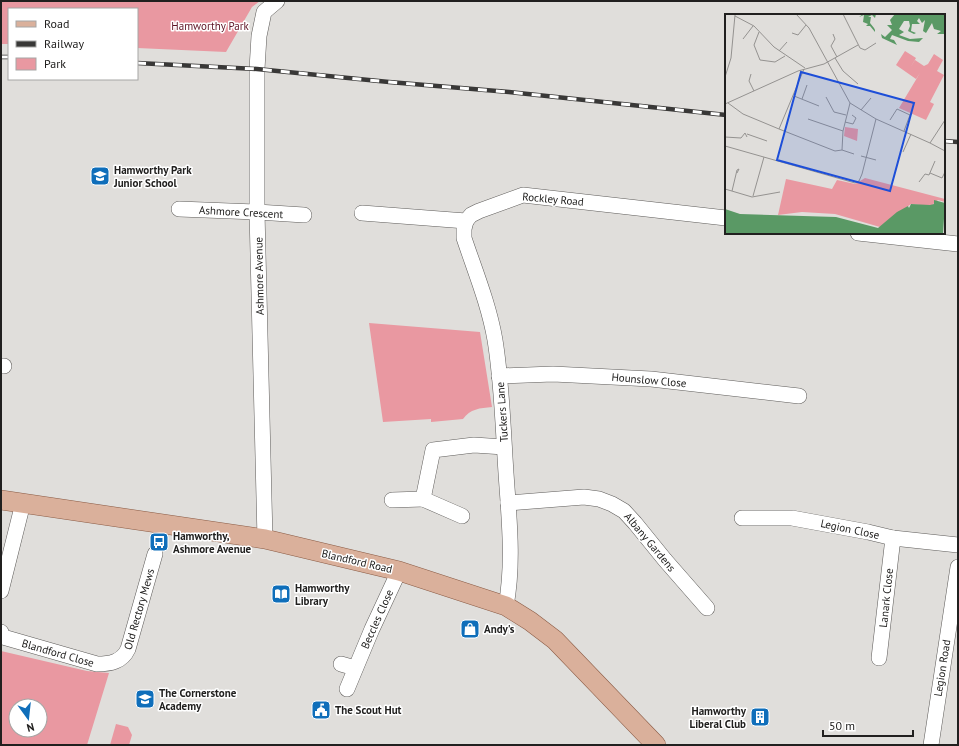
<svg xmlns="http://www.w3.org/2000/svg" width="959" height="746" viewBox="0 0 959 746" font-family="'PT Sans',sans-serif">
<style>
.green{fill:#e998a1;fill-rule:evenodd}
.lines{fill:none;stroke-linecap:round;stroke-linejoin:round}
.minor-casing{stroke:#5e5c5a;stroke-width:16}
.major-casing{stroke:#8a5b45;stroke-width:20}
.minor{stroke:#fff;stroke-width:15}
.major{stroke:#dab09b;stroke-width:19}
.rail-casing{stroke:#393837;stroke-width:4.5}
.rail{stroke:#fff;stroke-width:3;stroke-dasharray:9;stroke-linecap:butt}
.labels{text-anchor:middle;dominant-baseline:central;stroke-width:3;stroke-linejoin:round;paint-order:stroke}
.park-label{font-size:11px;fill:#5e1324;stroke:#fff}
.poi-label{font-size:11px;font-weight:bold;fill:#21201f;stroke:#fff;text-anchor:start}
.street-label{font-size:11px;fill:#21201f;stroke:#fff}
.inset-road{fill:none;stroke:#949290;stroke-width:1}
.view{fill:#1d4ed8;fill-opacity:0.15;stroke:#1d4ed8;stroke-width:2}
.inset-edge{fill:none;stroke:#21201f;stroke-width:2}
</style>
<rect width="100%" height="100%" fill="#e0dedb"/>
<g class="green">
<path d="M 1,1 L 260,1 L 252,7 L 226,52 L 137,48 L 137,9 L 9,9 L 9,44 L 1,44 Z"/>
<path d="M 369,323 L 480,332 L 492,407 C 480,408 470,409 463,419 L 431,422 L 431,419 L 383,422 Z"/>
<path d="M 1,651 L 87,671 L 109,673 L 87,745 L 1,745 ZM 16,706 L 40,706 L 40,730 L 16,730 Z"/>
<path d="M 116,724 L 128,727 L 132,735 L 129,745 L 110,745 Z"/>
</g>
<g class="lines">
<g class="minor-casing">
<g id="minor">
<path d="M 179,209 L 257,212 L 304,215"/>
<path d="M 362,213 L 466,221 L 471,215 L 479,211 L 523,195 L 726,218"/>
<path d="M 466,221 L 464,229 L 464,238 C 475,271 489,305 495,340 C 502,383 503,429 506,473 C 509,518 514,562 506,606"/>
<path d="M 858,233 L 958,244"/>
<path d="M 1,366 L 4,366"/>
<path d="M 499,376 L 553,374 L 651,379 L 799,396"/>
<path d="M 392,500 L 423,499"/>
<path d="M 508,503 L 584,497 L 599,499 L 612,504 L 624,511 L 635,523 L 665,560 L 707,608"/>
<path d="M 462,516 L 423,499 L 433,450 L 474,445 L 504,447"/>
<path d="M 742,518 L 792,518 L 868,532 L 893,538 L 958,545"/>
<path d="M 265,539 L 257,212 L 257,69 L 259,36 L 264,12 L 277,1"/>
<path d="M 1,591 L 23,503"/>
<path d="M 1,632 L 3,637 L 97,664 C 110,664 122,662 128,649 L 155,554"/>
<path d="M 879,658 L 893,538"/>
<path d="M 341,664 L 355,668"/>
<path d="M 347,689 L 372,629 L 399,571"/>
<path d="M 931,745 L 958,567"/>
</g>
</g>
<g class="major-casing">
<path id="major" d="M 1,500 L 265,539 L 399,571 L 506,606 L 530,621 L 555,640 L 656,745"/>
</g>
<use href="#minor" class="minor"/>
<use href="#major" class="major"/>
<g class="rail-casing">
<g id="rail">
<path d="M 1,57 L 9,57"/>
<path d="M 137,63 L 257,69 L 389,82 L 509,92 L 726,115"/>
<path d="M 944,141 L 958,142"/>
</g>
</g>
<use href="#rail" class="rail"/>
</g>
<defs>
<g id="school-square" transform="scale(1)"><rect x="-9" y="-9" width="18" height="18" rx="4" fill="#0f6eba" stroke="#fff"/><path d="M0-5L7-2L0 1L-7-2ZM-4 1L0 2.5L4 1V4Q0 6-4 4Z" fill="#fff"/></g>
<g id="bus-square" transform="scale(1)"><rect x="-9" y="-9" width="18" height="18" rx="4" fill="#0f6eba" stroke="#fff"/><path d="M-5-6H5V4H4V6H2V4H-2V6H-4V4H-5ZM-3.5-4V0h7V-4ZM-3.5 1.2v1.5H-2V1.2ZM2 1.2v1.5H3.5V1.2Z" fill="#fff"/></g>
<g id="library-square" transform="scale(1)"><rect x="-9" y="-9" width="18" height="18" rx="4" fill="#0f6eba" stroke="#fff"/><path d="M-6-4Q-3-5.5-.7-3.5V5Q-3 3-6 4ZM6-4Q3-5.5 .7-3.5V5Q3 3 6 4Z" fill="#fff"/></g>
<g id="shop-square" transform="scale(1)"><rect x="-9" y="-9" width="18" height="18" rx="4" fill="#0f6eba" stroke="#fff"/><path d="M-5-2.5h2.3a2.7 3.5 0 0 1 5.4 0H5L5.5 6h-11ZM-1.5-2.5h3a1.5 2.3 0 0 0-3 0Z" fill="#fff"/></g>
<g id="civic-square" transform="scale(1)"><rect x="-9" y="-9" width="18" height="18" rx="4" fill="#0f6eba" stroke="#fff"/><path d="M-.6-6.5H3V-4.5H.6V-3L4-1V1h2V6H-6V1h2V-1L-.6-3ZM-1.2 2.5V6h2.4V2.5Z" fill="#fff"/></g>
<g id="building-square" transform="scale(1)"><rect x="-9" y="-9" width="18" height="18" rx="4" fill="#0f6eba" stroke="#fff"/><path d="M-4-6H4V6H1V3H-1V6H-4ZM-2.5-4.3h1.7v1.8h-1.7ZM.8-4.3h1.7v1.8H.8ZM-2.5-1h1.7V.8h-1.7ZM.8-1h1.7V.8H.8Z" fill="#fff"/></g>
</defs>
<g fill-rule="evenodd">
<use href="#school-square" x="100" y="176"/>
<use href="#bus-square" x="159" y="542"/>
<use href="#library-square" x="281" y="594"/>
<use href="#shop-square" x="470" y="629"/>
<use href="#school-square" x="145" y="699"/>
<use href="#civic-square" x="321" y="710"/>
<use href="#building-square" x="760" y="717"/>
</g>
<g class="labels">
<g class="park-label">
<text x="210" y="26">Hamworthy Park</text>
</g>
<g class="poi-label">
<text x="114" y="170">Hamworthy Park<tspan x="114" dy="13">Junior School</tspan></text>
<text x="173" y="536">Hamworthy,<tspan x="173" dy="13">Ashmore Avenue</tspan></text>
<text x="295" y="588">Hamworthy<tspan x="295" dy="13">Library</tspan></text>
<text x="484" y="629">Andy's</text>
<text x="159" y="693">The Cornerstone<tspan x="159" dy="13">Academy</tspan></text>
<text x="335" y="710">The Scout Hut</text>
<text x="746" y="711" text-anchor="end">Hamworthy<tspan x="746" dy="13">Liberal Club</tspan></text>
</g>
<g class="street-label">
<text transform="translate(553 199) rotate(5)">Rockley Road</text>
<text transform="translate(241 212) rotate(3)">Ashmore Crescent</text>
<text transform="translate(259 276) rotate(-91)">Ashmore Avenue</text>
<text transform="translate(649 380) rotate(5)">Hounslow Close</text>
<text transform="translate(502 412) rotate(-94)">Tuckers Lane</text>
<text transform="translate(850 529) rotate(12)">Legion Close</text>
<text transform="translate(650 542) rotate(50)">Albany Gardens</text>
<text transform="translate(357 561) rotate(13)">Blandford Road</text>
<text transform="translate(886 598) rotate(-84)">Lanark Close</text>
<text transform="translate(139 609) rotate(-74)">Old Rectory Mews</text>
<text transform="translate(377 619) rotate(-66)">Beccles Close</text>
<text transform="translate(58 653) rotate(16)">Blandford Close</text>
<text transform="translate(942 668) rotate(-81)">Legion Road</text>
</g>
</g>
<g transform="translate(725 14)">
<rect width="220" height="220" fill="#e0dedb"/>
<path d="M 180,37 L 191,44 L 185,54 L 190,46 L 199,52 L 203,50 L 209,40 L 218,46 L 212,57 L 219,61 L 205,88 L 209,90 L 201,106 L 174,94 L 195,59 L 191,65 L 171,51 ZM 120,113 L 133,115 L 132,127 L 119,122 ZM 140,164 L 220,185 L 220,188 L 213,186 L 206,192 L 186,190 L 155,213 L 110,200 L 77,198 L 53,201 L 61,165 L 107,175 L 112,166 L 130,170 Z" fill="#e998a1"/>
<path d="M 138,0 L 151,0 L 150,4 L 147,1 L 143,3 L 146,3 L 145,9 L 149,14 L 150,16 L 150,18 L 145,12 L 141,12 L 143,10 L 138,8 L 139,1 L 134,3 ZM 170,0 L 220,0 L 220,20 L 212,20 L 216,17 L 209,15 L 207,9 L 201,19 L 198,17 L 200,6 L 197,9 L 194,4 L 192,7 L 195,10 L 187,10 L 186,17 L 191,19 L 189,20 L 183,17 L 185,12 L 184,7 L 179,7 L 174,15 L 179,18 L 174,21 L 185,25 L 198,24 L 194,28 L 183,27 L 167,21 L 165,25 L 169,26 L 172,31 L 157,24 L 156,20 L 160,23 L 167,16 L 162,11 L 167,11 L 165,6 ZM 209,186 L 220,189 L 218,220 L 0,220 L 0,195 L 15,200 L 111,203 L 153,214 L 172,198 L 183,192 L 184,194 L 186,190 L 205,191 L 209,190 Z" fill="#5a9965"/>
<path class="inset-road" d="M 71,0 L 84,14 L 125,89 L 151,105 L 205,129M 118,0 L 135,34 L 140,36 L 151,29M 10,2 L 29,12 L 49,33 L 80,54M 34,18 L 29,31 L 35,46 L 50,48 L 60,42M 67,19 L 73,21 L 81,11M 108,20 L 110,25 L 106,32 L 112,43M 18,25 L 28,12M 54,37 L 62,28M 110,44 L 118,57 L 133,70M 26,60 L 24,67 L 29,77M 0,63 L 6,44 L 10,1M 69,82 L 94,92M 101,83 L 109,98 L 121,101M 77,85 L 82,71M 3,89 L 18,100 L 54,115 L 110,137 L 117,136 L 129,140M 0,90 L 73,57 L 99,50 L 133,31M 136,96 L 146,84M 83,105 L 118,117M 165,106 L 172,95 L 185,101 L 179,117M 220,106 L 205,129 L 220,137M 120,108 L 128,110 L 131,104 L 127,101M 54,115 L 79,55M 22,120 L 42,127M 0,123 L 16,124 L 20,119 L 22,123M 0,132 L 130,169 L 134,167 L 137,160 L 151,105M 117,136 L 118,117 L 125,89M 178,138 L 186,120M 136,142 L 151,146M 205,159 L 217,164 L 220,158M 194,168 L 200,160 L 204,161 L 210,147M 0,175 L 27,183 L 55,178M 7,177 L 12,156 L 14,155 L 12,159M 28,182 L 39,143"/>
<path class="view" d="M 76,58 L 189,89 L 165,177 L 52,146 Z"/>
<rect width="220" height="220" class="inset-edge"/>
</g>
<rect width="959" height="746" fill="none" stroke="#21201f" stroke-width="4"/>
<rect x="8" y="8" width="130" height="72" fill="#ffffff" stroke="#a6a6a5"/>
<rect x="16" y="21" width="20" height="6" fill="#dab09b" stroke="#a6a6a5"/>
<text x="44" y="28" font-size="12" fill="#21201f">Road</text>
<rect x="16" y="41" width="20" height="6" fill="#393837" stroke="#a6a6a5"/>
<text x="44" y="48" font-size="12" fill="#21201f">Railway</text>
<rect x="16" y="58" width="20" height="12" fill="#e998a1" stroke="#a6a6a5"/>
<text x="44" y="68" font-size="12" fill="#21201f">Park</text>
<g transform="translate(28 718) rotate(165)"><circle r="19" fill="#ffffff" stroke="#a6a6a5"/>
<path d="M0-3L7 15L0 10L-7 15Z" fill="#0f6eba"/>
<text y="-6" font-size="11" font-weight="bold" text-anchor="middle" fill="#21201f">N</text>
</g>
<path d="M823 730v6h90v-6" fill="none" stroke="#21201f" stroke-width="2"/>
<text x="829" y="730" font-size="12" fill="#21201f" stroke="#ffffff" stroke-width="3" paint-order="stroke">50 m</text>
</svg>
